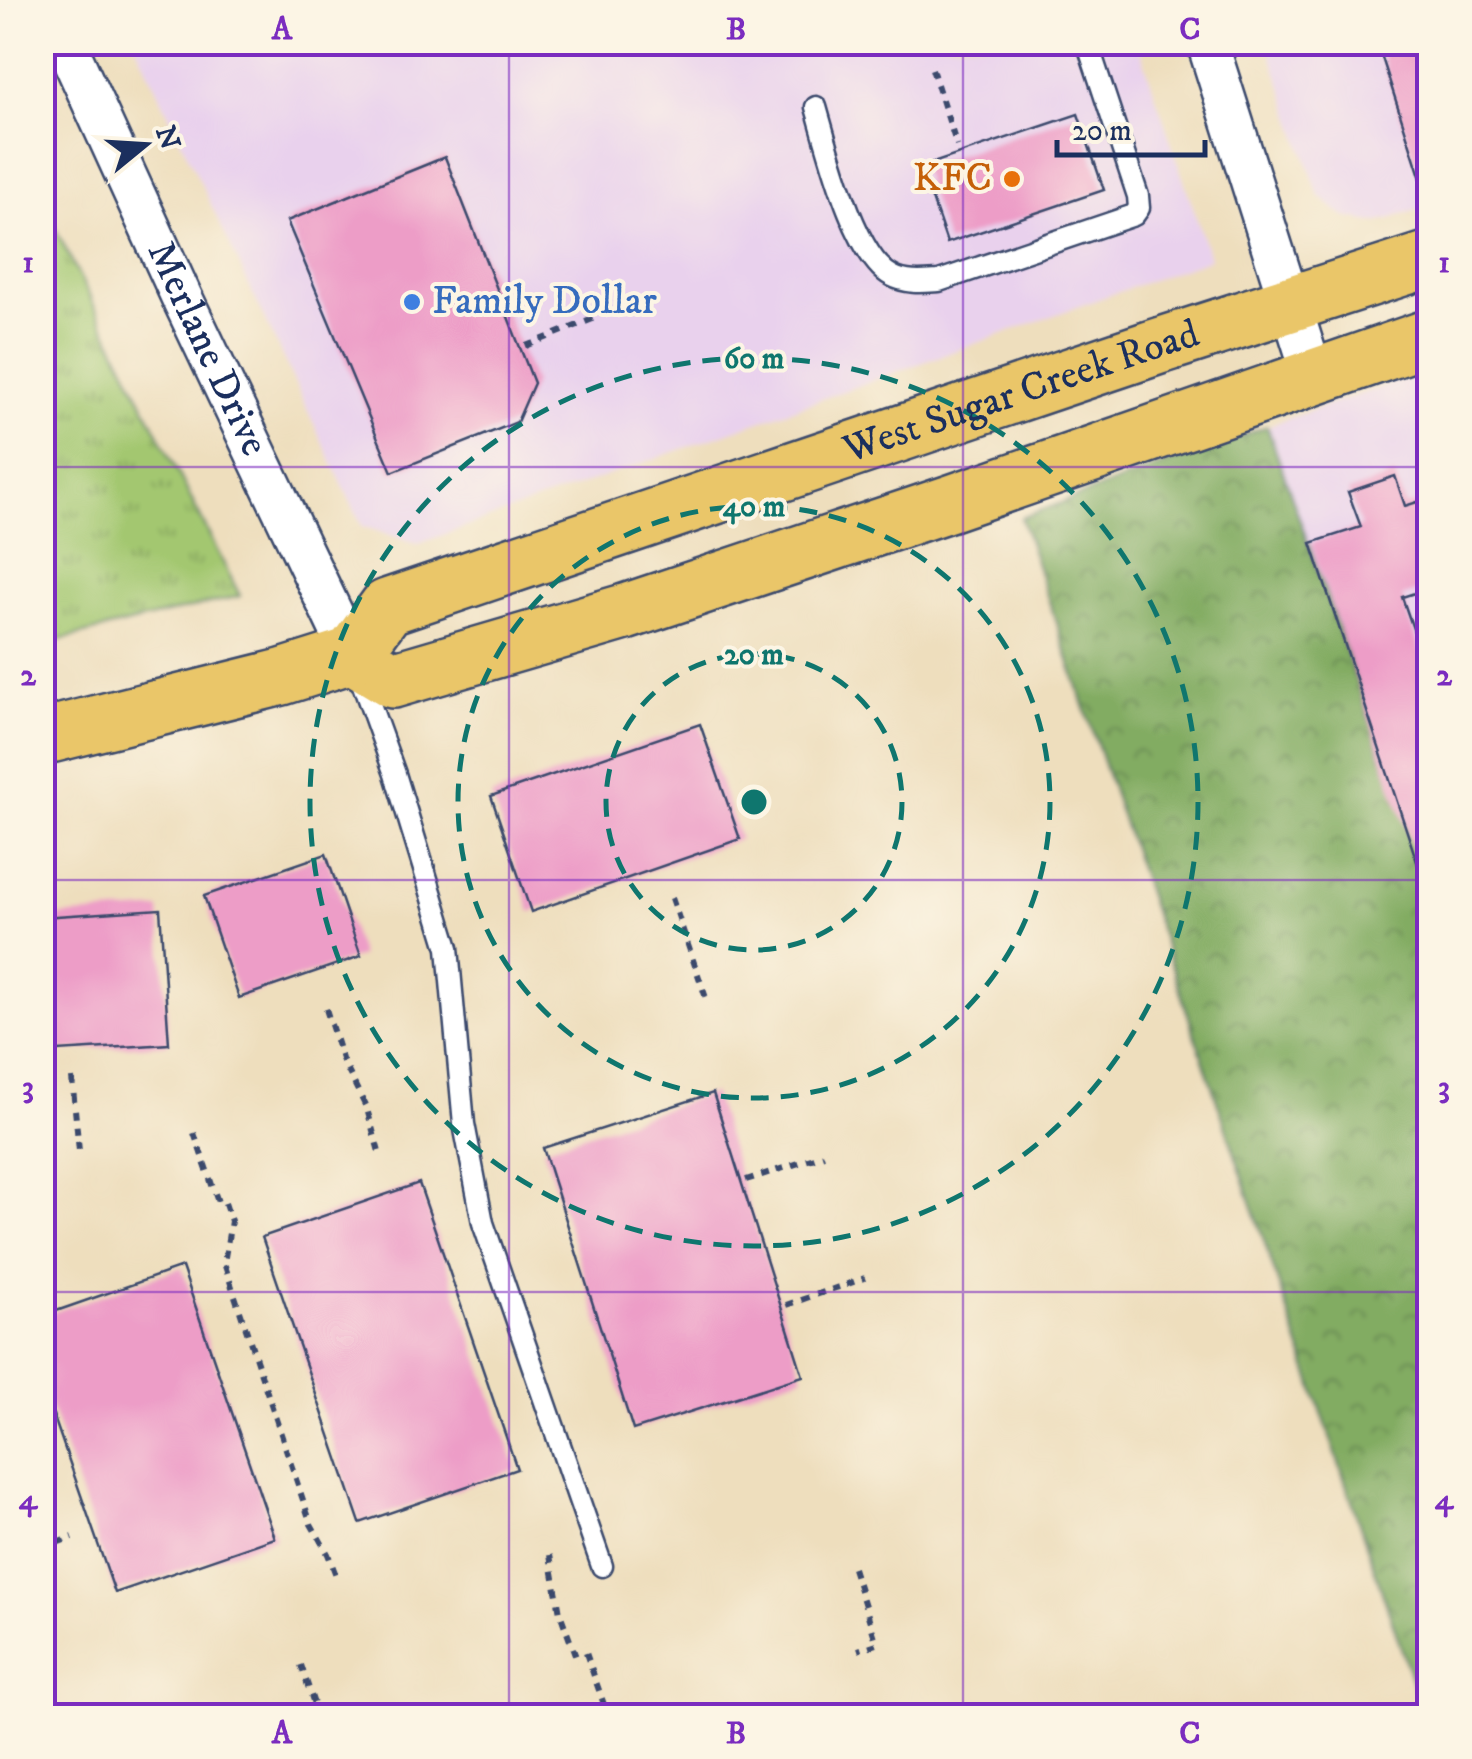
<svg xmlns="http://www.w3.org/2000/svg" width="1472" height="1759" viewBox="0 0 1472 1759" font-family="'IM FELL DW Pica',serif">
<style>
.built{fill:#e9d1ed}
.forest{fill:url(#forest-crowns);stroke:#4e6e60;stroke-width:2.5}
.park{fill:url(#park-tufts);stroke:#5f7b67;stroke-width:2.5}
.building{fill:#ed9dc7}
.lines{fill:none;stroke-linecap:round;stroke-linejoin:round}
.service-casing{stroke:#3b496c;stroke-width:25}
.minor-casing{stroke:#3b496c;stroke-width:45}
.primary-casing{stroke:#3b496c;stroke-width:60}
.path{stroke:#3b496c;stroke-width:6;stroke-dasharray:8 8;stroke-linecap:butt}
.service{stroke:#fff;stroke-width:20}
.minor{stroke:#fff;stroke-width:40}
.primary{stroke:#eac669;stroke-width:55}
.grid{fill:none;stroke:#7b2cbf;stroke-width:2.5;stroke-opacity:0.55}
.ring{fill:none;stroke:#0f766e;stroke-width:5;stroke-dasharray:18 12}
.food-dot{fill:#e8710a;stroke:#fcf5e5;stroke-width:4}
.shop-dot{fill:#3f7fe0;stroke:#fcf5e5;stroke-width:4}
.labels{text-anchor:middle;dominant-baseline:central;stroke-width:8;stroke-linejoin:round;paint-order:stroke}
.food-label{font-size:40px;fill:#c56008;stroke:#fcf5e5;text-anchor:end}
.shop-label{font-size:40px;fill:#366cbe;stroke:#fcf5e5;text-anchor:start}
.street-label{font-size:40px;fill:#1b2f5e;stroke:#fcf5e5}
.centre{fill:#0f766e;stroke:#fcf5e5;stroke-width:5}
.ring-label{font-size:30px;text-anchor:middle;font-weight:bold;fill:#0f766e;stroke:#fcf5e5;stroke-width:8;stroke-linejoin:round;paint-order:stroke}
.neatline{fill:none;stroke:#7b2cbf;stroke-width:4}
.grid-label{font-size:32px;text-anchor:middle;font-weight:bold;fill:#7b2cbf}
</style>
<defs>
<pattern id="forest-crowns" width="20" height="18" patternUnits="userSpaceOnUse" patternTransform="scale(2.5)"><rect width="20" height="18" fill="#82ac62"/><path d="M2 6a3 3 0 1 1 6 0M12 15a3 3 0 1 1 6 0" fill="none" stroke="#6a8c54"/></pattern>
<pattern id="park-tufts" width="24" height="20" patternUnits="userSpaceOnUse" patternTransform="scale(2.5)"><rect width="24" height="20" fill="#a3c770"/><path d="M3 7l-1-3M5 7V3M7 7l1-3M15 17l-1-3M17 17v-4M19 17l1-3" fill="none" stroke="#84a25f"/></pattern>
</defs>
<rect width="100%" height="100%" fill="#fcf5e5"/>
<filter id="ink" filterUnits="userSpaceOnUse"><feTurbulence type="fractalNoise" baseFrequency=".01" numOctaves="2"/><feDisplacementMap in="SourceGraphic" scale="20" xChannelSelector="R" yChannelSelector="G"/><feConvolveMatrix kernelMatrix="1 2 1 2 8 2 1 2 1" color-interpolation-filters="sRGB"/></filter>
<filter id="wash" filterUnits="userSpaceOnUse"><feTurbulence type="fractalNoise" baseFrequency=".0048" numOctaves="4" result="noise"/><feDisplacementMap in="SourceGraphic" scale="40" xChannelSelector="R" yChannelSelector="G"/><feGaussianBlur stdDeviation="2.25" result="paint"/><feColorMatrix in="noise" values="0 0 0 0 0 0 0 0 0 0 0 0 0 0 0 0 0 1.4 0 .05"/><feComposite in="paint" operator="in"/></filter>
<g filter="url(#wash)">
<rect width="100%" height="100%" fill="#eedebd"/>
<g class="built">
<path d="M 135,43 L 1138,43 L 1210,259 L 418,544 L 362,526 Z"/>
<path d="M 1267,43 L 1429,43 L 1429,206 L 1377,223 L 1345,217 L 1319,196 Z"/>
<path d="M 1429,371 L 1429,890 L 1267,426 Z"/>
</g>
<path class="forest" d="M 1267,426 L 1429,890 L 1429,1716 L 1424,1716 L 1021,518 Z"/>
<path class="park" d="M 42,202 L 240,596 L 43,644 L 42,644 Z"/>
<g id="blocks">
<g class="building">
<path d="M 1377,42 L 1430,42 L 1430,178 L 1421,179 Z"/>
<path d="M 1078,114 L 1104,190 L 947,243 L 921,167 Z"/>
<path d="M 445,157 L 534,383 L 517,422 L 392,472 L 287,221 Z"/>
<path d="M 1395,476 L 1405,506 L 1430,498 L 1430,588 L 1402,597 L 1430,678 L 1430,876 L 1422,877 L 1311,543 L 1361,527 L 1348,492 Z"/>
<path d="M 700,724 L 740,839 L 531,912 L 491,796 Z"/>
<path d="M 326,854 L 361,956 L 239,998 L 204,896 Z"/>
<path d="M 160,909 L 169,1044 L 42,1052 L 42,917 Z"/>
<path d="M 713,1093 L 803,1376 L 633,1430 L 543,1148 Z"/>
<path d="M 419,1183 L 517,1469 L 360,1523 L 262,1237 Z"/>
<path d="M 182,1267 L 275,1538 L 115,1593 L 42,1383 L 42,1316 Z"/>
</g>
</g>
</g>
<g filter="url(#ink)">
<use href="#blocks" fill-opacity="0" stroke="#3b496c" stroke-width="2.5"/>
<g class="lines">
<g class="service-casing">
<g id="service">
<path d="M 816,107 C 828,148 854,256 892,276 C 907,284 923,282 939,281 L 1134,215 L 1139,208 L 1138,196 L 1087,42"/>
<path d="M 358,671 L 395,774 L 448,948 L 464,1124 L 483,1223 L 602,1566"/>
</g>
</g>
<g class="minor-casing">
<g id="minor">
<path id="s1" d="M 65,42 L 182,298 L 352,655"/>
<path d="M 1207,42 L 1313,376"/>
</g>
</g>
<g class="primary-casing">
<g id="primary">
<path d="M 352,655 L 393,680 L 625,612 L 951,503 L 1430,337"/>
<path id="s2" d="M 42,737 L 282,677 L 352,655 L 387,607 L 1156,347 L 1430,259"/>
</g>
</g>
<g class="path">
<path d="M 932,69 L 957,146"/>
<path d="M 526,346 L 593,319"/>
<path d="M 672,898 L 706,998"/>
<path d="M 326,1009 L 342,1059 L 367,1109 L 379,1152"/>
<path d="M 72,1078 L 79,1151"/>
<path d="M 194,1133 L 219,1205"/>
<path d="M 746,1180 L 824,1155"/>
<path d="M 225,1203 L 231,1221 L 224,1263 L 311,1524 L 328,1554 L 337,1578"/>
<path d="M 786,1305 L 865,1278"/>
<path d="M 42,1548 L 73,1537"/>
<path d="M 550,1555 L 560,1613 L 576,1657"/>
<path d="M 853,1568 L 877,1644 L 858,1650"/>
<path d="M 586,1653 L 608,1716"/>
<path d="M 301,1665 L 318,1716"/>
</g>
<use href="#service" class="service"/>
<use href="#minor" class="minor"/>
<use href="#primary" class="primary"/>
</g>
</g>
<path class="grid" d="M 509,42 L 509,1716M 963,42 L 963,1716M 42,467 L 1430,467M 42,880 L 1430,880M 42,1292 L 1430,1292"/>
<g class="ring">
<circle cx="754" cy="802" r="148"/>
<circle cx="754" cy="802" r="296"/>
<circle cx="754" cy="802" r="444"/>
</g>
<circle class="food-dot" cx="1012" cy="179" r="10"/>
<circle class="shop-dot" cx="412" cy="302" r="10"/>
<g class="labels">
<g class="food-label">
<text x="992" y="179">KFC</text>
</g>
<g class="shop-label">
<text x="432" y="302">Family Dollar</text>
</g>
<g class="street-label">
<text stroke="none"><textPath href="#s1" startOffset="338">Merlane Drive</textPath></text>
<text stroke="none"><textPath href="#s2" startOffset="1050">West Sugar Creek Road</textPath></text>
</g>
</g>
<circle cx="754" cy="802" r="15" class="centre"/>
<g class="ring-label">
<text x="754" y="368">60 m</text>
<text x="754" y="516">40 m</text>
<text x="754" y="664">20 m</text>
</g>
<rect width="1472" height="1759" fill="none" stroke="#fcf5e5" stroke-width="110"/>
<g transform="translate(145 145) rotate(72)" stroke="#fcf5e5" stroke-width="8" paint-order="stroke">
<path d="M0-8L18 38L0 25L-18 38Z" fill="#1b2f5e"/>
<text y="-15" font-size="28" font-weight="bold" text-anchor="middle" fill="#1b2f5e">N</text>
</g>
<path d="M1057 140v15h148v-15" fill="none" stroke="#1b2f5e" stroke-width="5"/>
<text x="1072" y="140" font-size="30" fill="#1b2f5e" stroke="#fcf5e5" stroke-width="8" paint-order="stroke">20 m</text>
<rect x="55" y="55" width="1362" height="1649" class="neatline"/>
<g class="grid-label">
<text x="282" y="39">A</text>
<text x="736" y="39">B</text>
<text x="1190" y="39">C</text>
<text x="28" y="272">1</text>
<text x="1444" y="272">1</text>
<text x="28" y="685">2</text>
<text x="1444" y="685">2</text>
<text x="28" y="1097">3</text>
<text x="1444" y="1097">3</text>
<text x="28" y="1509">4</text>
<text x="1444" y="1509">4</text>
<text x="282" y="1743">A</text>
<text x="736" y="1743">B</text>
<text x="1190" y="1743">C</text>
</g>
</svg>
